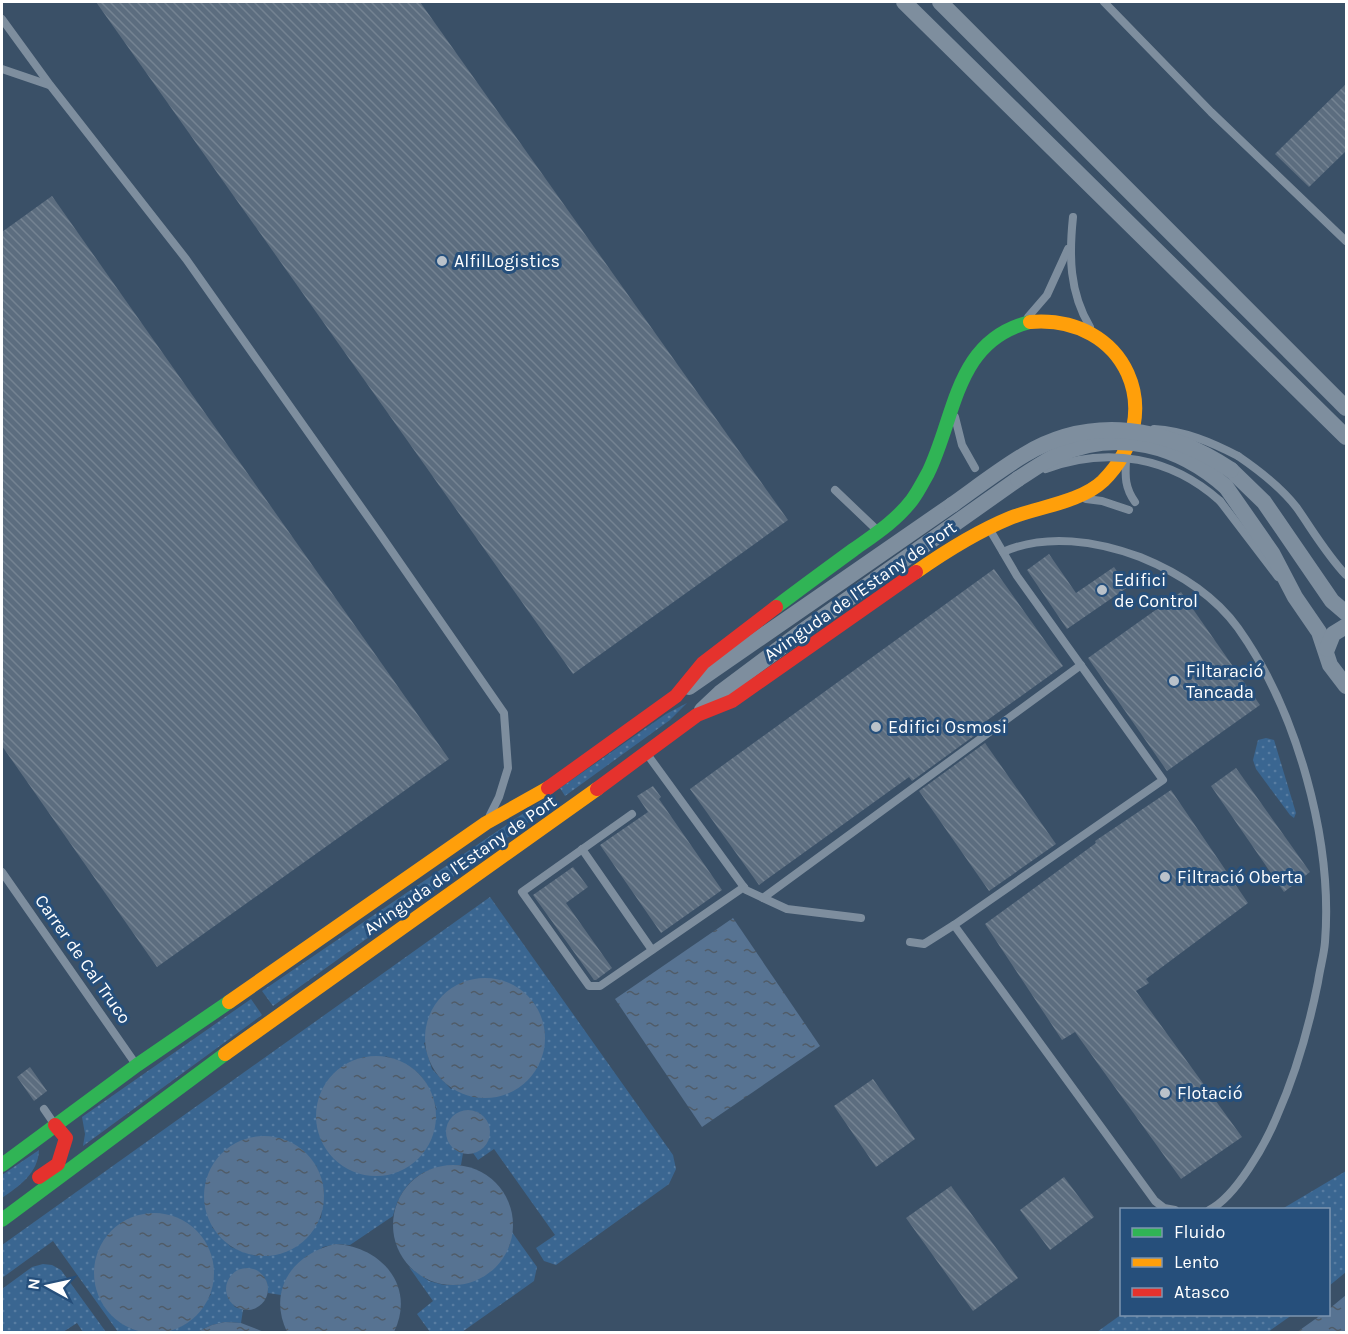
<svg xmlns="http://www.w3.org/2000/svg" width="1348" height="1334" viewBox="0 0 1348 1334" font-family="Karla,sans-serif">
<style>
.grass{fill:url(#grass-dots);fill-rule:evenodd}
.water{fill:url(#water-ripples)}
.building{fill:url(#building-back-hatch)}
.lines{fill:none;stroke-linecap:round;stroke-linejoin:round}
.lane{stroke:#7e8e9e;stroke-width:8}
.street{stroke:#7e8e9e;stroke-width:16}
.fast{stroke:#30b455;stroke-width:14}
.slow{stroke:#ff9f0a;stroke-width:14}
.jam{stroke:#e5322d;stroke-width:14}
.lane-bridge{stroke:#7e8e9e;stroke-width:8}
.street-bridge{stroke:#7e8e9e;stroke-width:16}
.poi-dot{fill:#bac2ca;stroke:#264f7b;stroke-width:2}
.labels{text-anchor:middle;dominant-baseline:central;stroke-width:6;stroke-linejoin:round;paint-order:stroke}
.poi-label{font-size:18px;fill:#fff;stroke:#264f7b;text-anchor:start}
.street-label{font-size:18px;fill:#fff;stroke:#264f7b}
</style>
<defs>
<pattern id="grass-dots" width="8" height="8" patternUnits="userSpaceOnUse" patternTransform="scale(1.5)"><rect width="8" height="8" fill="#3a6691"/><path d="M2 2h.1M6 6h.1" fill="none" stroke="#587da2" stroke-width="1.8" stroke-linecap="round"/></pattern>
<pattern id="water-ripples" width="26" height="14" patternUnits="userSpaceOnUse" patternTransform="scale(1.5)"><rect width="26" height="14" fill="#577392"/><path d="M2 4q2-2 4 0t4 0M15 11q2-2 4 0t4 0" fill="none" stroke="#505c68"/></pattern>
<pattern id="building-back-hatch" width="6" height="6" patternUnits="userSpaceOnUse" patternTransform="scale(1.5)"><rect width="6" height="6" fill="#5c6d7f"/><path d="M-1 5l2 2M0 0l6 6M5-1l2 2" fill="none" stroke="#748392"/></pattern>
</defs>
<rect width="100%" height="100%" fill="#3a5067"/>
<g class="grass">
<path d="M 687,703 L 670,720 L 565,796 L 560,788 L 666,714 Z"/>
<path d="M 1266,738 L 1274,740 L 1296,813 L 1294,818 L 1290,815 L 1256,769 L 1253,760 L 1258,740 Z"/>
<path d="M 549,796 L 554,804 L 273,1006 L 262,991 Z"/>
<path d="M 490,897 L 673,1155 L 676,1169 L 669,1184 L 556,1265 L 544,1261 L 536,1248 L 555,1235 L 494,1149 L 478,1160 L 473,1153 L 475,1153 L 481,1114 C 452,1099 432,1139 463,1153 L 461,1165 C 425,1165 402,1180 393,1216 L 350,1245 L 336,1244 L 323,1247 L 284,1284 L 281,1295 L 268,1293 L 267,1283 L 264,1277 L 227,1296 L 235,1307 L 243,1310 L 241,1323 L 225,1322 L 212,1325 L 197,1332 L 151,1332 C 185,1330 193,1322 211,1294 L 121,1323 L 144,1332 L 118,1332 L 53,1241 L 2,1278 L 2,1245 ZM 518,988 L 536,1007 L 545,1033 L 451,1089 L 432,1069 L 424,1043 ZM 385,1056 C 420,1069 425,1075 437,1110 ZM 316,1165 L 324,1191 L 321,1218 L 256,1256 L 231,1247 L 212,1227 Z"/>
<path d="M 251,999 L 262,1015 L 83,1146 L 85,1134 L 82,1117 Z"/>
<path d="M 39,1150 C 38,1174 19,1186 2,1198 L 2,1175 Z"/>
<path d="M 1346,1171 L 1346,1272 L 1329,1286 L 1328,1210 L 1282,1209 Z"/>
<path d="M 512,1232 L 537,1267 L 534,1281 L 462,1332 L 430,1332 L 417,1314 L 433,1301 L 409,1267 L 429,1281 L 444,1285 L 458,1285 L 509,1247 Z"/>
<path d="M 43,1264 L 52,1265 L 61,1270 L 106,1332 L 83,1332 L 77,1323 L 63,1332 L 2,1332 L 2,1289 L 32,1267 Z"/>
<path d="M 1122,1314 L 1292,1314 L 1292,1315 L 1268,1332 L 1097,1332 Z"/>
</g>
<g class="water">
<path d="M 733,918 L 820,1046 L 702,1127 L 615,999 Z"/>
<circle cx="485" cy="1038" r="60"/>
<circle cx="376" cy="1116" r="60"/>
<circle cx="468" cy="1132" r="22"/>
<circle cx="264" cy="1196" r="60"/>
<circle cx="453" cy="1225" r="60"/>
<circle cx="154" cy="1273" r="60"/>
<path d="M 336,1244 C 382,1247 416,1287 394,1332 L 287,1332 C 267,1290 293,1253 336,1244 Z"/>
<circle cx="247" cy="1289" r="21"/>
<path d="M 1346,1295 L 1346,1332 L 1297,1332 L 1321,1315 L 1328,1314 L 1329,1309 Z"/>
<path d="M 225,1322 L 241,1323 L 264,1332 L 197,1332 L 212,1325 Z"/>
</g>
<g class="building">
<path d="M 96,2 L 420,2 L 788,520 L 573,674 Z"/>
<path d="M 1347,83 L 1347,150 L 1309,187 L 1275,154 Z"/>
<path d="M 52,196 L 449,759 L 157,967 L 2,746 L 2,232 Z"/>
<path d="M 1049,554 L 1076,593 L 1114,567 L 1128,587 L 1067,629 L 1027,570 Z"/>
<path d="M 994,569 L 1063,666 L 975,729 L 978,733 L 912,781 L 909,777 L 759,885 L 690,789 Z"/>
<path d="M 1181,592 L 1260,705 L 1167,771 L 1088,658 Z"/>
<path d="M 985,743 L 1056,844 L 989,891 L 919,791 Z"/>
<path d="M 1236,768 L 1310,872 L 1284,892 L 1211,786 Z"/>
<path d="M 653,786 L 661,797 L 659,799 L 722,890 L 661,933 L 600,845 L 648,812 L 637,796 Z"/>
<path d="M 1171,790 L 1248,903 L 1146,979 L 1149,983 L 1136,991 L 1242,1137 L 1181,1179 L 1075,1032 L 1062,1040 L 985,924 L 1096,843 L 1095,841 Z"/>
<path d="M 573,867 L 588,887 L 566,903 L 612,968 L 596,980 L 594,980 L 533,895 Z"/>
<path d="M 30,1067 L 47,1091 L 34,1101 L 17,1077 Z"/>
<path d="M 873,1079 L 915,1139 L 876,1167 L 834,1106 Z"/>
<path d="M 1064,1177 L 1094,1217 L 1050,1250 L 1020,1210 Z"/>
<path d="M 951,1186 L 1018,1278 L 973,1311 L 906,1218 Z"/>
</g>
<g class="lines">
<g class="lane">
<path d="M 1104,2 L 1211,112 L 1346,241"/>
<path d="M 2,19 L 50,85 L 186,259 L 380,534 L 504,713 L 508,768 L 499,797 L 490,815"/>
<path d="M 2,69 L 49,85"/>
<path d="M 1073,217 C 1069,255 1069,292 1090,327"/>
<path d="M 1028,317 L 1047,295 L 1068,249"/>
<path d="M 955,417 L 962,445 L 975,468"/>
<path d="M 1238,456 C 1260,471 1281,487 1297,508 C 1313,531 1327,555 1346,575"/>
<path d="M 1126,460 C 1125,477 1125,488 1135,502"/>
<path d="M 835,490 L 877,530"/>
<path d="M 1086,499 L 1102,501 L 1129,510"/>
<path d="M 1220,501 L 1278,577"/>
<path d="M 990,530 L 1017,576 L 1163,780 L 954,925 L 1155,1201 L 1164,1208 L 1175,1210"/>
<path d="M 1003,552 C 1046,533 1097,541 1140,557 C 1177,572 1214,595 1238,628 C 1297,711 1333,840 1325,942 C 1324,955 1320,968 1318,982 C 1309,1027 1296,1073 1277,1116 C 1266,1143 1236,1197 1209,1210"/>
<path d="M 647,754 L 746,890 L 763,898 L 1081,665"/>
<path d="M 632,814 L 522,892 L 589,986 L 600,986 L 744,887"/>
<path d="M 582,849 L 652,950"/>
<path d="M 2,872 L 135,1063"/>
<path d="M 763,898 L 787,909 L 861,918"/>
<path d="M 910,942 L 924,944 L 954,925"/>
<path d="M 44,1109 L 55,1125"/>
</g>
<g class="street">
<path d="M 904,2 L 1346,437"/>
<path d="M 940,2 L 1346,408"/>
<path d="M 1231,470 L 1264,502 L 1332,601 L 1346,613"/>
<path d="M 1226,487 L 1272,553 L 1295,597 L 1319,632 L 1330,665 L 1346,686"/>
<path d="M 1327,649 L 1333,634 L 1346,626"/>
<path d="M 689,687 L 952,505"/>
<path d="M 702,710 L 720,693 L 800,633 L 1018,479"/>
</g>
<g class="fast">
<path d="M 776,607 C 801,588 827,569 853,550 C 874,535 896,521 912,500 C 918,492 923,482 928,473 C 956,416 955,340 1030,322"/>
<path d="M 2,1165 L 137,1065 L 229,1002"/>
<path d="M 2,1220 L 225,1054"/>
</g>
<g class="slow">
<path d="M 916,572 C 946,551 976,532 1010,518 C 1038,507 1081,502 1103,481 C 1170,414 1126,314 1030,322"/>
<path d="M 229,1002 L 486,823 L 548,788"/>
<path d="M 225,1054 L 597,789"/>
</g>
<g class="jam">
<path d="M 548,788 L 676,696 L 703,663 L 776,607"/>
<path d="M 597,789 L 697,715 L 732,701 L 916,572"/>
<path d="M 39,1177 L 58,1164 L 66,1138 L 55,1125"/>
</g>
<g class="lane-bridge">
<path d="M 1154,429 C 1185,431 1211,442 1238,456"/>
<path d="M 1046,469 C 1108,446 1171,457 1220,501"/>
</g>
<g class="street-bridge">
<path d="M 1018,479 C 1031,471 1044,461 1058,455 C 1118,428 1179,445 1226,487"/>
<path d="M 952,505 C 976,488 999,470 1024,455 C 1092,414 1167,427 1231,470"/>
</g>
</g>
<g class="poi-dot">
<circle cx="442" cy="261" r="6"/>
<circle cx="1102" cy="590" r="6"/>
<circle cx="1174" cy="681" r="6"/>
<circle cx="876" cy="727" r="6"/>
<circle cx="1165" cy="877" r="6"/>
<circle cx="1165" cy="1093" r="6"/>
</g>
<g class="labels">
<g class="poi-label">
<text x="454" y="261">AlfilLogistics</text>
<text x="1114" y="580">Edifici<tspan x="1114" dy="21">de Control</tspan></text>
<text x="1186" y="671">Filtaració<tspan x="1186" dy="21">Tancada</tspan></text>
<text x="888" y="727">Edifici Osmosi</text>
<text x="1177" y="877">Filtració Oberta</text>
<text x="1177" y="1093">Flotació</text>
</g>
<g class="street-label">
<text transform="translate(860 591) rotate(-35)">Avinguda de l'Estany de Port</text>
<text transform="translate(460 865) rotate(-35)">Avinguda de l'Estany de Port</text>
<text transform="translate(83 959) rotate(55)">Carrer de Cal Truco</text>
</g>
</g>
<rect width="1348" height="1334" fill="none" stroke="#ffffff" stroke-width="6"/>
<rect x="1120" y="1208" width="210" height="108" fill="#264f7b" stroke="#7d95b0" stroke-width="1.5"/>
<rect x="1132" y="1228" width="30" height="9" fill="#30b455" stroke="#7d95b0" stroke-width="1.5"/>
<text x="1174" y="1238" font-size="18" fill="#ffffff">Fluido</text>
<rect x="1132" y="1258" width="30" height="9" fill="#ff9f0a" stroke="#7d95b0" stroke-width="1.5"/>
<text x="1174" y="1268" font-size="18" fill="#ffffff">Lento</text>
<rect x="1132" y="1288" width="30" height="9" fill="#e5322d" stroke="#7d95b0" stroke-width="1.5"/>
<text x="1174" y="1298" font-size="18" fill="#ffffff">Atasco</text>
<g transform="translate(48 1286) rotate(278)" stroke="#264f7b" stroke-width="4.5" paint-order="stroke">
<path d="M0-4.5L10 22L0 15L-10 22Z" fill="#ffffff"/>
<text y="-9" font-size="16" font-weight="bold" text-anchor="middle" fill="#ffffff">N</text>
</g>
</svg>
